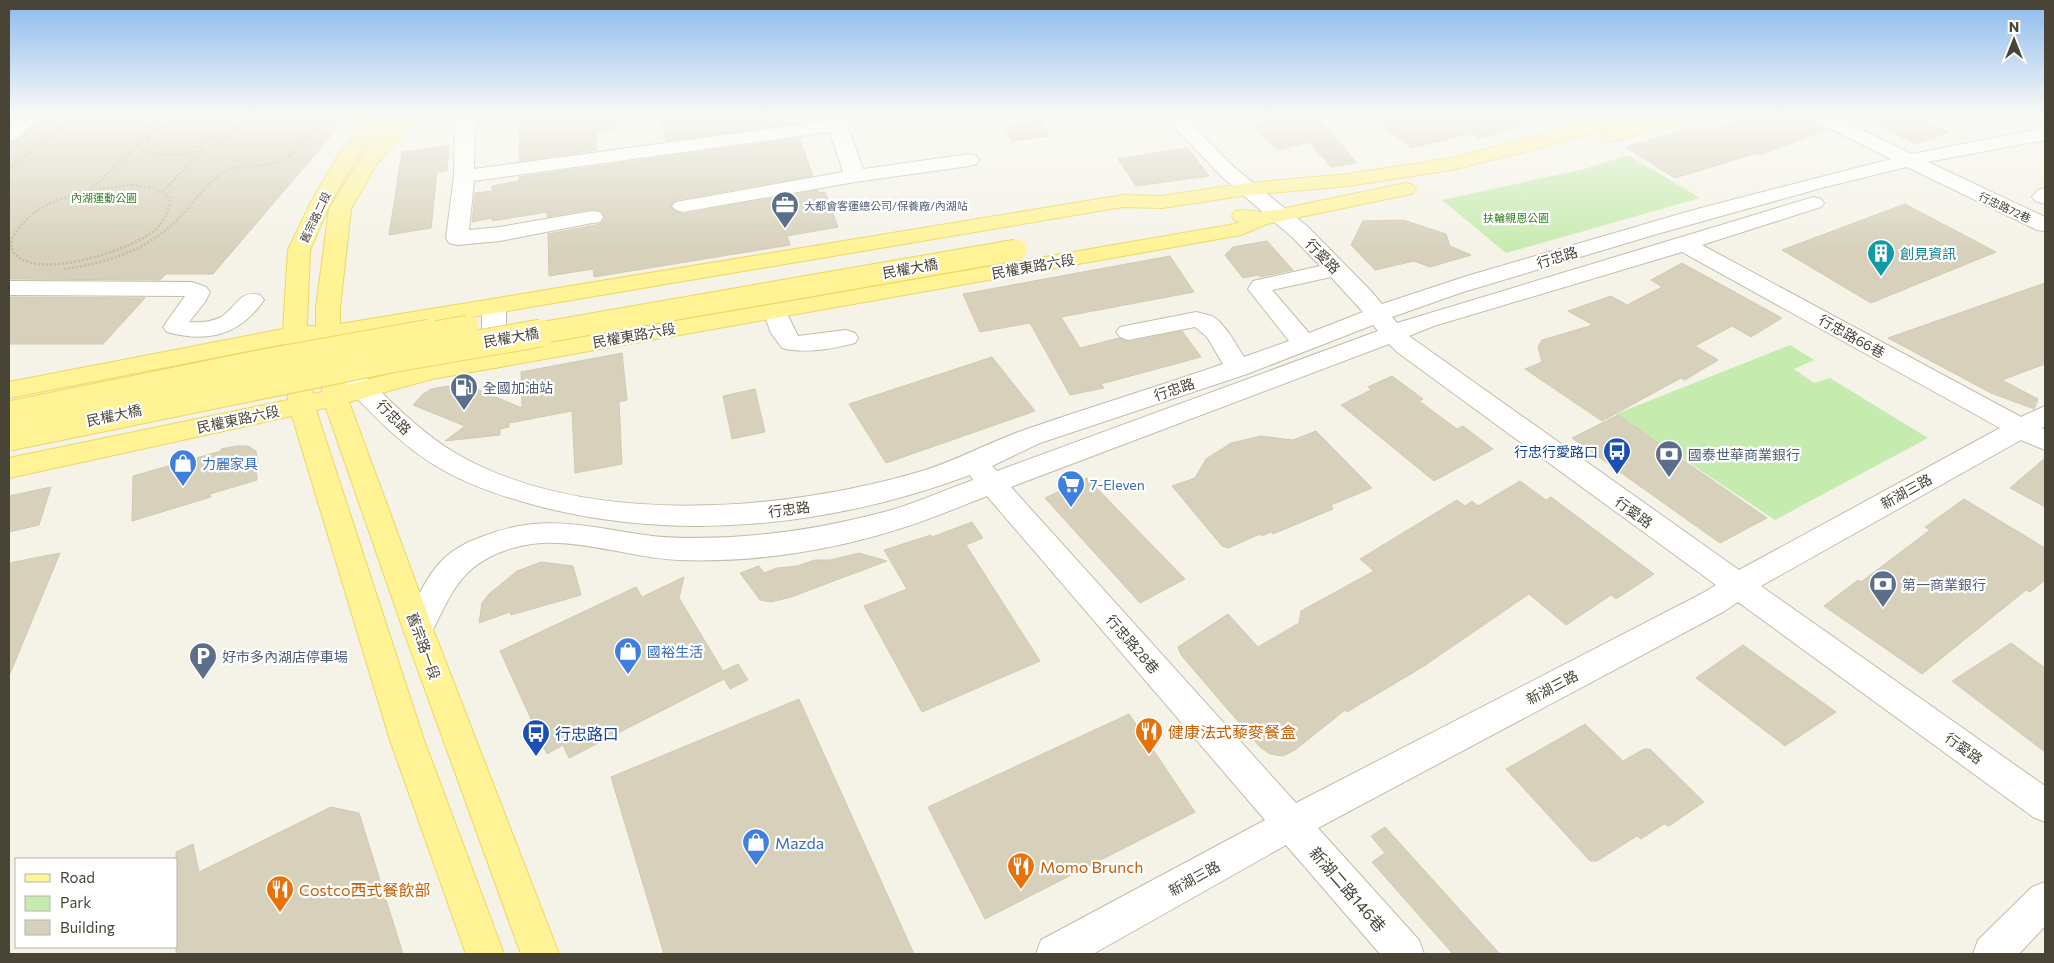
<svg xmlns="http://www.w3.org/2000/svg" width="2054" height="963" viewBox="0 0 2054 963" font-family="Commissioner,'Noto Sans TC',sans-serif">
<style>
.green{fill:#c6ebaf}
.building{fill:#d7d1bc;stroke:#d2caaf}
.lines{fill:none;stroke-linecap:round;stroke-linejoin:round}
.minor-casing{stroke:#c1bdaa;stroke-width:2}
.major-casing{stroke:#ead860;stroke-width:2}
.path{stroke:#c3bc9a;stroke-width:2.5;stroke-dasharray:2 2;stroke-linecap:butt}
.minor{fill:#fff;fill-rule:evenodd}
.major{fill:#fff396;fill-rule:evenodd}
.major-bridge-far1-casing{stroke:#ead860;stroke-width:23;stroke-linecap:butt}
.major-bridge-casing{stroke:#ead860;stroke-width:29;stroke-linecap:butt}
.major-bridge-far1{stroke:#fff396;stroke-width:21}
.major-bridge{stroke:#fff396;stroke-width:27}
.labels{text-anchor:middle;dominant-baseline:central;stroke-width:4.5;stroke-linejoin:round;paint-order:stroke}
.far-park-label{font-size:11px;fill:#387e26;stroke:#fff}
.far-service-label{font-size:11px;fill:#4e5e75;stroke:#fff;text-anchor:start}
.far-street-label{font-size:11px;fill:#484436;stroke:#fff}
.culture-label{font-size:14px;fill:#0d838f;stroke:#fff;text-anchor:start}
.street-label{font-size:14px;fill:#484436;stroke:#fff}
.service-label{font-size:14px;fill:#4e5e75;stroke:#fff;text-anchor:start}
.transit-label{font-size:14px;fill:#164399;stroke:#fff;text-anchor:end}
.shop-label{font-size:14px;fill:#366cbe;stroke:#fff;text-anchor:start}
.near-food-label{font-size:16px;fill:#c56008;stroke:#fff;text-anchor:start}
.near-transit-label{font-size:16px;fill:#164399;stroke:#fff;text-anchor:start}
.near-shop-label{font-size:16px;fill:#366cbe;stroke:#fff;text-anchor:start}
.near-street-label{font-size:16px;fill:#484436;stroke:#fff}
</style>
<rect width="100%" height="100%" fill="#f5f3e8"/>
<g class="green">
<path d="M 1628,155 L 1700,198 L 1506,253 L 1442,200 L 1584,169 Z"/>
<path d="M 1790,345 L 1814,360 L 1794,369 L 1814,383 L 1830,378 L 1928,438 L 1775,520 L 1616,414 Z"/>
</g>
<g class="building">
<path d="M 44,116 L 348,116 L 213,274 L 166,274 L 160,280 L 9,279 L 9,143 L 17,140 Z"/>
<path d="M 520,116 L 614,116 L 615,130 L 596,133 L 597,150 L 519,161 Z"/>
<path d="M 661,116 L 791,116 L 794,124 L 666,141 Z"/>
<path d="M 1291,116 L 1317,116 L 1357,163 L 1331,167 L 1309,142 L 1278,150 L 1250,124 Z"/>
<path d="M 1368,116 L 1541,116 L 1542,121 L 1479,138 L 1472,133 L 1412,148 Z"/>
<path d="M 1749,116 L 1809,116 L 1812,122 L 1828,129 L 1760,155 L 1757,153 L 1675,178 L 1625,147 L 1697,127 L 1706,131 Z"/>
<path d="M 1837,116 L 1913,116 L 1949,132 L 1916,144 L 1860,117 L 1849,121 Z"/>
<path d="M 1040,120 L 1049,136 L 1012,141 L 1004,125 Z"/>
<path d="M 799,138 L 813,176 L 676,200 L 670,206 L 675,211 L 683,214 L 818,190 L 819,193 L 825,192 L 838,227 L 787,236 L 790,245 L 594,277 L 593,269 L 549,276 L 548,234 L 600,224 L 605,218 L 602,211 L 592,209 L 547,217 L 547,212 L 492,221 L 492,218 L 472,222 L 475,193 L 492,191 L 492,186 L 519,181 L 519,177 Z"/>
<path d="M 449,146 L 447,171 L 437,172 L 431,228 L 389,235 L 402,152 Z"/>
<path d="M 1188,148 L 1209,176 L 1136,186 L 1118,159 Z"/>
<path d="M 1905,204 L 1996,252 L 1871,303 L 1782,250 Z"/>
<path d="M 1403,220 L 1446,234 L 1450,246 L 1471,255 L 1430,267 L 1414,261 L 1375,270 L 1351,245 L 1363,221 Z"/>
<path d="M 1267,241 L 1293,270 L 1260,277 L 1258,275 L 1243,278 L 1225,255 L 1233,247 Z"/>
<path d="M 1170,256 L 1194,292 L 1061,317 L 1080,348 L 1119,338 L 1128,342 L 1182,331 L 1201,357 L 1101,384 L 1104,388 L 1070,395 L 1030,323 L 980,332 L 963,294 Z"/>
<path d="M 1682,263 L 1782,318 L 1751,337 L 1732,326 L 1695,346 L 1718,360 L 1685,380 L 1681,378 L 1602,421 L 1525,369 L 1542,362 L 1538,347 L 1542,340 L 1593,325 L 1568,311 L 1611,296 L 1627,305 L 1662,287 L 1651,280 Z"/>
<path d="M 2045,283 L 2045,364 L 2002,380 L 2038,399 L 2034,409 L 1991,393 L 1888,338 Z"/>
<path d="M 9,297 L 145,298 L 103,344 L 9,344 Z"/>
<path d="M 622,353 L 627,400 L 619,402 L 622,464 L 575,473 L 572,411 L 509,423 L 509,427 L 500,429 L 500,435 L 445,441 L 465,426 L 413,405 L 422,395 L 431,389 L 448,386 L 463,390 L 469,386 L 522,408 L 521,372 Z"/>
<path d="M 992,357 L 1035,411 L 886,463 L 849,404 Z"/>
<path d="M 1392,376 L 1423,399 L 1419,401 L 1457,429 L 1463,426 L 1493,449 L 1434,481 L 1341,405 L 1371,390 L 1368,387 Z"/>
<path d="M 755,389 L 765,432 L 732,439 L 723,396 Z"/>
<path d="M 1618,415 L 1767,518 L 1720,543 L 1572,438 Z"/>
<path d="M 1316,431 L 1372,488 L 1331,505 L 1333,509 L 1273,534 L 1271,532 L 1262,536 L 1260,534 L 1228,548 L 1222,546 L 1172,486 L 1195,478 L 1206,459 L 1231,443 L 1261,436 L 1293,440 Z"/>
<path d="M 236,446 L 248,446 L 256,451 L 258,463 L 256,464 L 257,480 L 210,494 L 211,497 L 132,521 L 133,476 L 221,451 L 221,449 Z"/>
<path d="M 2045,458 L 2045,507 L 2010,488 Z"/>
<path d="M 1087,478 L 1185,579 L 1140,603 L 1045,498 Z"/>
<path d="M 1520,481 L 1546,500 L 1551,497 L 1654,574 L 1616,599 L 1611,595 L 1566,625 L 1529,594 L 1424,666 L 1347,712 L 1345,710 L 1295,750 L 1283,756 L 1270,754 L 1260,747 L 1181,655 L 1178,647 L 1228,614 L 1258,647 L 1299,623 L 1301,611 L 1374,571 L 1360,559 L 1457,500 L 1465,506 L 1472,501 L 1478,506 Z"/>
<path d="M 51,487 L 39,525 L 9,532 L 9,496 Z"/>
<path d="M 1964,499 L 2045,548 L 2045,580 L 2030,592 L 2026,590 L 1922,674 L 1824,606 L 1858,580 L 1861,582 L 1930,530 L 1925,527 Z"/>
<path d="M 972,522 L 983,538 L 966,545 L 1040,661 L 922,712 L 864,606 L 907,589 L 884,550 L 931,535 L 932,537 Z"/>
<path d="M 60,553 L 9,676 L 9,563 Z"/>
<path d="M 859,553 L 887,561 L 791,597 L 771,602 L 760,600 L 740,573 L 759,566 L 764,573 L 777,568 L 797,566 L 815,560 L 830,560 Z"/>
<path d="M 541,562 L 573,566 L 581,595 L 511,615 L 510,612 L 479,623 L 482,603 L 489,594 L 517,571 Z"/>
<path d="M 684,577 L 679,598 L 723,671 L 738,664 L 748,680 L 730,689 L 724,679 L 569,758 L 563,745 L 547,754 L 500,651 L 636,587 L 642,597 Z"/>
<path d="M 2011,643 L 2045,668 L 2045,752 L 1952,681 Z"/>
<path d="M 1743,645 L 1836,712 L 1785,746 L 1696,678 Z"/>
<path d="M 799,699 L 914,954 L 664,954 L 611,777 Z"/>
<path d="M 1129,714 L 1195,812 L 985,919 L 928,807 Z"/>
<path d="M 1585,724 L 1623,761 L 1644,749 L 1650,749 L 1704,802 L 1669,826 L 1664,824 L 1641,839 L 1637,836 L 1597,861 L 1590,861 L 1506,769 Z"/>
<path d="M 331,807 L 359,813 L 403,954 L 176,954 L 176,852 L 193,844 L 199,872 Z"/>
<path d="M 1385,827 L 1500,954 L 1453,954 L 1372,862 L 1385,853 L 1371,836 Z"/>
</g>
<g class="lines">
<g class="minor-casing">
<g id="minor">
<path d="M 22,116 L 42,116 L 16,139 L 9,141 L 9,126 Z"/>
<path d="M 461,116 L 479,116 L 475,129 L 474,169 L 827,121 L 827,116 L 845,116 L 847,125 L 863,169 L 969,154 L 976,156 L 979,160 L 976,164 L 969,166 L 855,182 L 683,212 L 676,210 L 672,206 L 676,202 L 843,172 L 830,132 L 474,181 L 469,230 L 500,227 L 592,211 L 600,212 L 603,217 L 600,222 L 592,223 L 500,241 L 457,245 L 449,243 L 446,238 L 454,176 L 455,129 Z"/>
<path d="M 1164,116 L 1183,116 L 1236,169 L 1308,227 L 1371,291 L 1382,304 L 1470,275 L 1697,209 L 1891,159 L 1813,120 L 1811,116 L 1834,116 L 1912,154 L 2045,128 L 2045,140 L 1928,162 L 2045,217 L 2045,231 L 2037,230 L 1907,167 L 1825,187 L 1657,234 L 1463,292 L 1392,317 L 1397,323 L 1807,199 L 1814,197 L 1821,199 L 1824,203 L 1821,207 L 1702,245 L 2021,417 L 2045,406 L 2045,426 L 2042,428 L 2045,430 L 2045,450 L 2021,440 L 1761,586 L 2045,786 L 2045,822 L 2033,817 L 1738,602 L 1723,612 L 1318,828 L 1419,940 L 1424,954 L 1380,954 L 1286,845 L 1093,954 L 1036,954 L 1041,940 L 1265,820 L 987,496 C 959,507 931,519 902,528 C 831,551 752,563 678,560 C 625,558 566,532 513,548 C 460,563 451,594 429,638 L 418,642 L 407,638 L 403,629 C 413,608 422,584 437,566 C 449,551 466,542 484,536 C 545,512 590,528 652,536 C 678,539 705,538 731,537 C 784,534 836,525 888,511 C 916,503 945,490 973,480 L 970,475 C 833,526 680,543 538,506 C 504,497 467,485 436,466 C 393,440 360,400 324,365 L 321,359 L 324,353 L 333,351 L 342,353 C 378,388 413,428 457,454 C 585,528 785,512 922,471 C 958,460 989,442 1024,430 C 1090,407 1157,387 1223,364 L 1207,337 L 1195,327 L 1128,340 L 1120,337 L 1116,332 L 1120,327 L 1196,312 L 1212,316 L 1218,320 L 1229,333 L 1244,357 L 1289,341 L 1248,289 L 1253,281 L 1320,266 L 1292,237 L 1222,177 ZM 1682,252 L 2000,428 L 1739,570 L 1409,336 L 1434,326 ZM 1331,277 L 1363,312 L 1309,333 L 1272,290 ZM 1373,325 L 1378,331 L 997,471 L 992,466 L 1040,443 L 1247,374 ZM 1389,344 L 1397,352 L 1716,585 L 1701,594 L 1296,803 L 1011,487 Z"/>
<path d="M 2045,188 L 2045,204 L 2035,201 L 2032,197 L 2038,190 Z"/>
<path d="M 9,281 L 192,282 L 206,287 L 210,292 L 205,302 L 189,322 C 200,323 211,322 221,317 C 237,307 239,290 260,295 L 264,300 C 239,336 207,343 167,332 L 163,327 L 185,296 L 9,295 Z"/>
<path d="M 494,299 L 502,301 L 506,306 L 506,360 L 503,366 L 494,368 L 485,366 L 482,360 L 482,306 L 486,301 Z"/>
<path d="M 775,304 L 783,306 L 798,336 L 846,330 L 855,333 L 858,338 L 855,343 C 832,349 805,354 782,348 L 771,333 L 763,311 L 767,306 Z"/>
<path d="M 2045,882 L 2045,926 L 2019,954 L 1973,954 L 1978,940 L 2032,887 Z"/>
</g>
</g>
<g class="major-casing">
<g id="major">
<path d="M 371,116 L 390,116 L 358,156 L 331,202 L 310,250 L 307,326 L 316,326 L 316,308 L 329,209 L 361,158 L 398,116 L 417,116 L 376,165 L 351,209 L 340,308 L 340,324 L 1123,195 L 1162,196 L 1248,183 L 1348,174 L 1452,158 L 1610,116 L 1638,116 L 1636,120 L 1539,148 L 1452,170 L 1348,186 L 1248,195 L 1162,208 L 1123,207 L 341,339 L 345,359 L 347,385 L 432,363 L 1235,224 L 1239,221 L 1235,221 L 1232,216 L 1235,211 L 1243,210 L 1261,212 L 1281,209 L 1406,183 L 1413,185 L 1416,189 L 1413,193 L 1406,195 L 1267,224 L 1241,235 L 432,379 L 349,402 L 433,629 L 559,954 L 521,954 L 403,629 L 326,408 L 316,410 L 424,740 L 504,954 L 466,954 L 390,740 L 292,416 L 9,478 L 9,458 L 288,400 L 284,344 L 9,398 L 9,382 L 283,329 L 288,250 L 311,202 L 339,154 ZM 308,342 L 317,342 L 321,359 L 322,392 L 313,394 Z"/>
<path d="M 1662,116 L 1690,116 L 1688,120 L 1610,142 L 1603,140 L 1600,136 L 1603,132 Z"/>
</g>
</g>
<g class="path">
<path d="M 160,116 L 141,134 L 137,143 L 143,151 C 171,159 203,154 226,137 C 235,130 241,121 250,116"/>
<path d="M 203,116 C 181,118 160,121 147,140 C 165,163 214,146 225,123 L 221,119 L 204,116"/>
<path d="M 221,119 L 230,116"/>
<path d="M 9,170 L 74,116"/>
<path d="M 132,185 L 153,188 L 171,198 C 168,211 165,222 154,231 C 129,250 44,279 17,256 C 10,250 9,243 14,235 C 37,196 91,189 132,185 Z"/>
<path d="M 90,190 L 148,136"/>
<path d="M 163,191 L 205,148"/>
<path d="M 64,269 C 107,263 149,250 180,217 C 194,202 206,184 222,173 C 237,163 254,168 271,164 C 294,160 308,133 323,116"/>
</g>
<use href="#minor" class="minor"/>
<use href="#major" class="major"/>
<g class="major-bridge-far1-casing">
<g id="major-bridge-far1">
<path d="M 423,334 L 468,326"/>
<path d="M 534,334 L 1016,250"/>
</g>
</g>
<g class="major-bridge-casing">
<g id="major-bridge">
<path d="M 9,415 L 269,362 L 430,333"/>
<path d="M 9,437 L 385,360 L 541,333"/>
</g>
</g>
<use href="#major-bridge-far1" class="major-bridge-far1"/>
<use href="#major-bridge" class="major-bridge"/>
</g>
<linearGradient id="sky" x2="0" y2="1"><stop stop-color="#8bbaed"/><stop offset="0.46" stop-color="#fafaf5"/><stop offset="1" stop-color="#fafaf5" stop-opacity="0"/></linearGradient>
<rect width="2054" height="250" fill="url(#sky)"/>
<defs>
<g id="office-pin" transform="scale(1.4375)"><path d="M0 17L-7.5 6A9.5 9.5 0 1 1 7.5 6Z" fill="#5c6f8a" stroke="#fff"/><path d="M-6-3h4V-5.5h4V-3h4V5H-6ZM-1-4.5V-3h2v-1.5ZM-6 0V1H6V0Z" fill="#fff"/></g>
<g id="building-pin" transform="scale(1.4375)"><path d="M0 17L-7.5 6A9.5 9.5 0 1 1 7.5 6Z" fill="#0f9aa8" stroke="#fff"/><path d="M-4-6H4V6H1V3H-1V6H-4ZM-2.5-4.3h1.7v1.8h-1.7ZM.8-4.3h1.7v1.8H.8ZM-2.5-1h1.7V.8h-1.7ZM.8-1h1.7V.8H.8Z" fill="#fff"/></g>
<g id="fuel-pin" transform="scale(1.4375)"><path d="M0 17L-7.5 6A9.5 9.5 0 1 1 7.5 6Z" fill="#5c6f8a" stroke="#fff"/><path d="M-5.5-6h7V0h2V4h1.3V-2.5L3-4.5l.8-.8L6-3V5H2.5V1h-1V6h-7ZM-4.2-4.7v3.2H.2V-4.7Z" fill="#fff"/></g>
<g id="bus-pin" transform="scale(1.4375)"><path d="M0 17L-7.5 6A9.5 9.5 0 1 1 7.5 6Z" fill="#1a4fb4" stroke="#fff"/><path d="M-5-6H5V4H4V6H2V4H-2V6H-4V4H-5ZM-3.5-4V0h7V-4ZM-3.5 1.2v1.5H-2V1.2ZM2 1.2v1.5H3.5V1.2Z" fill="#fff"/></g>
<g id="bank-pin" transform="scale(1.4375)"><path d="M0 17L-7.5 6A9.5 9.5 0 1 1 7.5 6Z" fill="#5c6f8a" stroke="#fff"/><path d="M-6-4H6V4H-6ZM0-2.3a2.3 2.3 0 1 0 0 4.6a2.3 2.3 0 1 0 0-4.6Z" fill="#fff"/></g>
<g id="shop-pin" transform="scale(1.4375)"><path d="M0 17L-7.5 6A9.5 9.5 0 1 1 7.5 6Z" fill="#3f7fe0" stroke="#fff"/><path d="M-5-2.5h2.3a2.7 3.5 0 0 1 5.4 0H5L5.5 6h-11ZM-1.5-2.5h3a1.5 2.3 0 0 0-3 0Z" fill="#fff"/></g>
<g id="supermarket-pin" transform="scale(1.4375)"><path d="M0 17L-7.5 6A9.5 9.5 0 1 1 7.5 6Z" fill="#3f7fe0" stroke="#fff"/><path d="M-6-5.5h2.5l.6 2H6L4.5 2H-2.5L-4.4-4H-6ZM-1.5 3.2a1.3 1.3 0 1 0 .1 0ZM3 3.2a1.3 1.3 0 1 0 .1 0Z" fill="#fff"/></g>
<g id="parking-pin" transform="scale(1.4375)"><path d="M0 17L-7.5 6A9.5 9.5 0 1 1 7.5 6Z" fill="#5c6f8a" stroke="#fff"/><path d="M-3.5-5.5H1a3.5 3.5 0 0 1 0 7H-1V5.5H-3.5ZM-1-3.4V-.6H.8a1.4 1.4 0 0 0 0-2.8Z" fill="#fff"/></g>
<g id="restaurant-pin" transform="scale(1.4375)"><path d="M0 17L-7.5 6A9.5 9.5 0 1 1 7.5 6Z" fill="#e8710a" stroke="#fff"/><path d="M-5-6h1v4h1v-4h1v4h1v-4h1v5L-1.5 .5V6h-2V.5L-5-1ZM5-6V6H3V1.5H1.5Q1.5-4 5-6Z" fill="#fff"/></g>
</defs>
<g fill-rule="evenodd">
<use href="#office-pin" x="785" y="205"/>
<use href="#building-pin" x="1881" y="253"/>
<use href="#fuel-pin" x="464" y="387"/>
<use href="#bus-pin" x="1617" y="451"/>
<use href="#bank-pin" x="1669" y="454"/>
<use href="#shop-pin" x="183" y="463"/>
<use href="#supermarket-pin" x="1071" y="484"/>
<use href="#bank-pin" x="1883" y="584"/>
<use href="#shop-pin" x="628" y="651"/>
<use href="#parking-pin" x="203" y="656"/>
<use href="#restaurant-pin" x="1149" y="731"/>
<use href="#bus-pin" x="536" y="733"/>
<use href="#shop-pin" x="756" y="842"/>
<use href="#restaurant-pin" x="1021" y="866"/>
<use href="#restaurant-pin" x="280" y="889"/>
</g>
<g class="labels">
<g class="far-park-label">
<text x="104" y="197">內湖運動公園</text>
<text x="1516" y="217">扶輪親恩公園</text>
</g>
<g class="far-service-label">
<text x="804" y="205">大都會客運總公司/保養廠/內湖站</text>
</g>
<g class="far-street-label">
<text transform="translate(2005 207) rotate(25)">行忠路72巷</text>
<text transform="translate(315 217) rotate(-64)">舊宗路二段</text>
</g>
<g class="culture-label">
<text x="1900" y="253">創見資訊</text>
</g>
<g class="street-label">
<text transform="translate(1323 256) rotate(46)">行愛路</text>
<text transform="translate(1557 257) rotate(-17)">行忠路</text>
<text transform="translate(1033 266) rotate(-10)">民權東路六段</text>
<text transform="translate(910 268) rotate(-10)">民權大橋</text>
<text transform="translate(634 335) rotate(-10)">民權東路六段</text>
<text transform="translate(1852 336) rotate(29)">行忠路66巷</text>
<text transform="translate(511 337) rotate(-10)">民權大橋</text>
<text transform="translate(1174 389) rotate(-19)">行忠路</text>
<text transform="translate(114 415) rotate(-12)">民權大橋</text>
<text transform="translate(394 417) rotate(46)">行忠路</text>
<text transform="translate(238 419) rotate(-12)">民權東路六段</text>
<text transform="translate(1906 491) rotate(-29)">新湖三路</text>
<text transform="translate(789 509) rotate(-8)">行忠路</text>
<text transform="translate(1634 512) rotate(36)">行愛路</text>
<text transform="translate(1133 644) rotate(49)">行忠路28巷</text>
<text transform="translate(424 646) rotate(70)">舊宗路一段</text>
<text transform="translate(1552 687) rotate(-28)">新湖三路</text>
<text transform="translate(1964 748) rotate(36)">行愛路</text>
<text transform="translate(1194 878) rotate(-29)">新湖三路</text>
</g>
<g class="service-label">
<text x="483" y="387">全國加油站</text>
<text x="1688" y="454">國泰世華商業銀行</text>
<text x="1902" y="584">第一商業銀行</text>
<text x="222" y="656">好市多內湖店停車場</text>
</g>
<g class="transit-label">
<text x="1598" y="451">行忠行愛路口</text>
</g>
<g class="shop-label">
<text x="202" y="463">力麗家具</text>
<text x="1090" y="484">7-Eleven</text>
<text x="647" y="651">國裕生活</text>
</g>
<g class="near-food-label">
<text x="1168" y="731">健康法式藜麥餐盒</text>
<text x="1040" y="866">Momo Brunch</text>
<text x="299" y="889">Costco西式餐飲部</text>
</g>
<g class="near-transit-label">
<text x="555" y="733">行忠路口</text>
</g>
<g class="near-shop-label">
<text x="775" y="842">Mazda</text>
</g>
<g class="near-street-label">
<text transform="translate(1348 889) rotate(49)">新湖二路146巷</text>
</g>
</g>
<rect width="2054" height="963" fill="none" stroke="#484436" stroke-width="20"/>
<rect x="15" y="858" width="162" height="90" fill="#ffffff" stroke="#b6b4af"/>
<rect x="25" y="874" width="25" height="8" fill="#fff396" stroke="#b6b4af"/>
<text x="60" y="883" font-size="15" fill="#484436">Road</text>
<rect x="25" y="896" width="25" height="15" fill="#c6ebaf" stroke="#b6b4af"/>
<text x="60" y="908" font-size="15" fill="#484436">Park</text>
<rect x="25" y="920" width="25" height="15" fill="#d7d1bc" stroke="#b6b4af"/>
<text x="60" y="933" font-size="15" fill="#484436">Building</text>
<g transform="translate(2014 40)" stroke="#ffffff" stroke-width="4" paint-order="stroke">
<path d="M0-4L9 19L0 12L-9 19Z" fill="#484436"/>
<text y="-8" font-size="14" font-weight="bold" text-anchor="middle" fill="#484436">N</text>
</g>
</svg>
